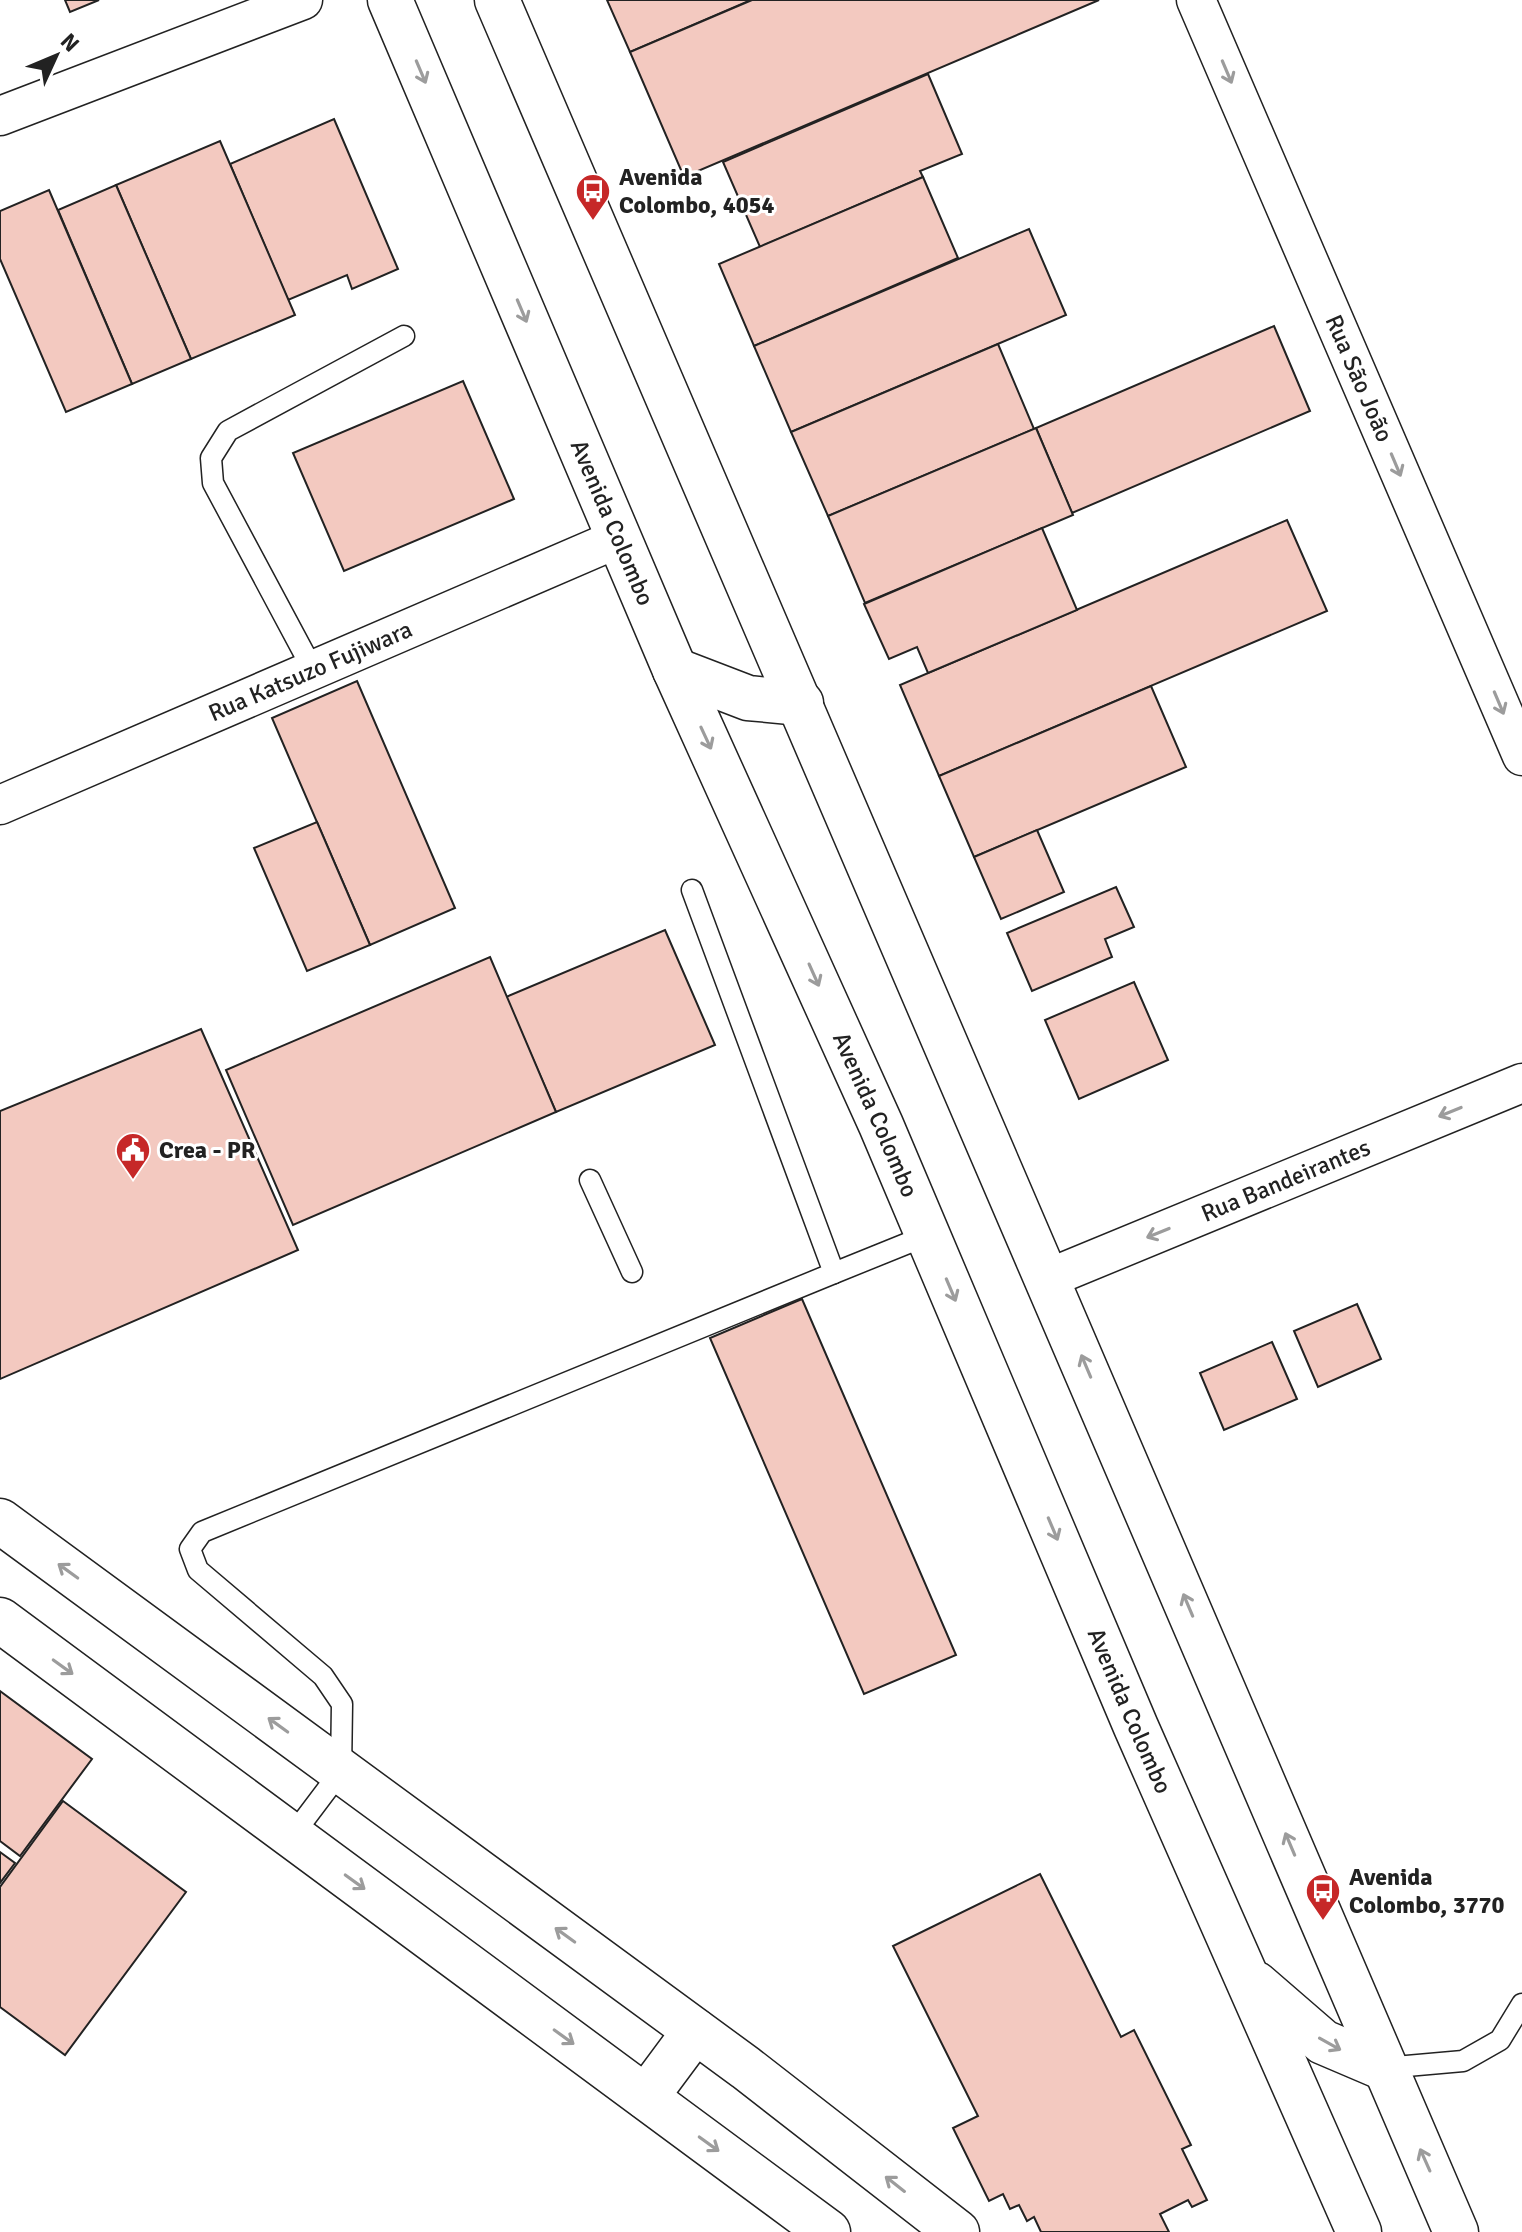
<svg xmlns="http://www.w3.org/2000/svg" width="1522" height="2232" viewBox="0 0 1522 2232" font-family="Signika,sans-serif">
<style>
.building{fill:#f3c9c0;stroke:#222;stroke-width:2}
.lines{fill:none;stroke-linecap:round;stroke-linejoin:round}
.service-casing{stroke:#222;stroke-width:23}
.minor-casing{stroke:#222;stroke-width:41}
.secondary-casing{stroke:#222;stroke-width:47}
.primary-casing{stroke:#222;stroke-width:47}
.service{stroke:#fff;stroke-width:20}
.minor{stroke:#fff;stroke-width:38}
.secondary{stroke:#fff;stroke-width:44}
.primary{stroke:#fff;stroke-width:44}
.oneway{stroke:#9c9c9c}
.labels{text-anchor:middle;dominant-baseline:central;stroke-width:6;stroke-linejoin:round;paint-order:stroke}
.poi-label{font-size:24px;font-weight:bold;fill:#222;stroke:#fff;text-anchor:start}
.street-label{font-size:24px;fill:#222;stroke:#fff}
</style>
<rect width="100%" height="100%" fill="#fff"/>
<g class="building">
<path d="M 65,0 L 99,0 L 70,12 Z"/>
<path d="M 607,0 L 751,0 L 630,52 Z"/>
<path d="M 752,0 L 1099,0 L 684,177 L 630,52 Z"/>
<path d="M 928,74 L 962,154 L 920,171 L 923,177 L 760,247 L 723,162 Z"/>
<path d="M 334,119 L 398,269 L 352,289 L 347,275 L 288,300 L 230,164 Z"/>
<path d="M 220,141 L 295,315 L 191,359 L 116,185 Z"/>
<path d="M 923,177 L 958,258 L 754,346 L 719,264 Z"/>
<path d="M 116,185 L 191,359 L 132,384 L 58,210 Z"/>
<path d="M 49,190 L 132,384 L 66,412 L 0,259 L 0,211 Z"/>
<path d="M 1029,229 L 1066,315 L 791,432 L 754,346 Z"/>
<path d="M 1274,326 L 1310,411 L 1072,513 L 1036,428 Z"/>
<path d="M 998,344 L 1034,429 L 828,516 L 791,432 Z"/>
<path d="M 463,381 L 514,499 L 344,571 L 293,453 Z"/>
<path d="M 1036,428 L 1073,515 L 865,603 L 828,516 Z"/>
<path d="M 1287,520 L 1327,611 L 939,776 L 900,685 Z"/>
<path d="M 1042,528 L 1077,610 L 928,673 L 917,647 L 889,659 L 864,604 Z"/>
<path d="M 357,681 L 455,908 L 370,945 L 272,718 Z"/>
<path d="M 1151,686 L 1186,767 L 974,857 L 939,776 Z"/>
<path d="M 317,822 L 370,945 L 307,971 L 254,848 Z"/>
<path d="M 1037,830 L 1064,892 L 1001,919 L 974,857 Z"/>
<path d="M 1116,887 L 1134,927 L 1105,939 L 1112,957 L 1032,991 L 1007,933 Z"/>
<path d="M 665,930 L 715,1045 L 556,1112 L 506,997 Z"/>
<path d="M 490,957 L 556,1112 L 293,1225 L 226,1070 Z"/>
<path d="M 1134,982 L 1168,1060 L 1079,1099 L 1045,1020 Z"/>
<path d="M 201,1029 L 298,1250 L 0,1379 L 0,1111 Z"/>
<path d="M 802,1299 L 956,1655 L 864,1694 L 710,1338 Z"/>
<path d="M 1357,1304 L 1381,1359 L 1318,1387 L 1294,1331 Z"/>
<path d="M 1272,1342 L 1297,1399 L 1224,1430 L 1200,1373 Z"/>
<path d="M 0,1691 L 92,1759 L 20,1856 L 0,1841 Z"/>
<path d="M 63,1801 L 186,1892 L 65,2055 L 0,2007 L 0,1887 Z"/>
<path d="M 0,1852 L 15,1863 L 0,1883 Z"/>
<path d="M 1040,1874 L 1121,2037 L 1134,2030 L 1191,2145 L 1182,2149 L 1207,2200 L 1192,2207 L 1188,2200 L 1160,2214 L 1169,2232 L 1041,2232 L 1034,2217 L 1027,2221 L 1019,2205 L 1010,2209 L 1003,2194 L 989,2201 L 953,2128 L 978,2116 L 893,1946 Z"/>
</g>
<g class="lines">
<g class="service-casing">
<g id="service">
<path d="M 313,670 L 213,483 L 211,458 L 228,431 L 404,336"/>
<path d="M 590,1180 L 632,1272"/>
<path d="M 834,1273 L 928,1235"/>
<path d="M 292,1836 L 341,1771 L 342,1704 L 323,1676 L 198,1570 L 190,1549 L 202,1532 L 834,1273 L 692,890"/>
<path d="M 1384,2068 L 1463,2061 L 1500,2040 L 1522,2004"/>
</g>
</g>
<g class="minor-casing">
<g id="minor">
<path id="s1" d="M 1196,0 L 1522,756"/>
<path d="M 0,116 L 303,0"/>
<path id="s2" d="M 0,805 L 619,538"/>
<path id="s3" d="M 1049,1278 L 1522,1083"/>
</g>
</g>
<g class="secondary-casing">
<g id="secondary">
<path d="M 0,1521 L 746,2068 L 957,2232"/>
<path d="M 0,1620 L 828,2232"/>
<path d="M 646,2097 L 695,2031"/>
</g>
</g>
<g class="primary-casing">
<g id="primary">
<path id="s4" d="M 390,0 L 675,670 L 881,1125 L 1136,1727 L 1359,2232"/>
<path d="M 497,0 L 1456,2232"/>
<path d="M 675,670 L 748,698 L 801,703"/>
<path d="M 1256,1984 L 1323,2042 L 1384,2068"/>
</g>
</g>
<use href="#service" class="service"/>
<use href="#minor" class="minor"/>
<use href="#secondary" class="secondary"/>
<use href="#primary" class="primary"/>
</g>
<defs><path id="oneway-shaft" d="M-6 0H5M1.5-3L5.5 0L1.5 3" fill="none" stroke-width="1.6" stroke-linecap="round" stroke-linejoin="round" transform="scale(2)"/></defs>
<g class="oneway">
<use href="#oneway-shaft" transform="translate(421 72) rotate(67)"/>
<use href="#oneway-shaft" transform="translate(1227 72) rotate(67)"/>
<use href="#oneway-shaft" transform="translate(522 311) rotate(67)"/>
<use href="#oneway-shaft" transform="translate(1396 465) rotate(67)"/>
<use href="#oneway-shaft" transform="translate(1499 703) rotate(67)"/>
<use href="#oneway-shaft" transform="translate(706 738) rotate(65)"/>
<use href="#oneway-shaft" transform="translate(814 975) rotate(66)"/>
<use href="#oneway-shaft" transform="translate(1450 1112) rotate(158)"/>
<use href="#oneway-shaft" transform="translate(1158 1233) rotate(158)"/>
<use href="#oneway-shaft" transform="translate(951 1290) rotate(67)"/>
<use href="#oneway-shaft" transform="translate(1086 1366) rotate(-113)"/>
<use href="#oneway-shaft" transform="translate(1053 1529) rotate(67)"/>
<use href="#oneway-shaft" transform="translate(68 1571) rotate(-144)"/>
<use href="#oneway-shaft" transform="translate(1188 1605) rotate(-113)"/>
<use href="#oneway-shaft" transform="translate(63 1667) rotate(36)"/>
<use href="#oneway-shaft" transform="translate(278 1725) rotate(-144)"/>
<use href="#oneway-shaft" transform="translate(1290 1844) rotate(-113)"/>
<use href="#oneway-shaft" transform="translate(355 1882) rotate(36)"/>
<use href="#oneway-shaft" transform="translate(565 1935) rotate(-144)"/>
<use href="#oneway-shaft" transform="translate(564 2037) rotate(36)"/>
<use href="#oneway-shaft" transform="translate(1330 2044) rotate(29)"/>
<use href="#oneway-shaft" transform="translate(709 2144) rotate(36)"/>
<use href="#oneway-shaft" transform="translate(1425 2160) rotate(-114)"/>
<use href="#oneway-shaft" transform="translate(895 2184) rotate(-142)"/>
</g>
<defs>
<g id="bus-pin" transform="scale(1.8)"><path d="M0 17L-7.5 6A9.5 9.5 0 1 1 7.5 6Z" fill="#c62828" stroke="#fff"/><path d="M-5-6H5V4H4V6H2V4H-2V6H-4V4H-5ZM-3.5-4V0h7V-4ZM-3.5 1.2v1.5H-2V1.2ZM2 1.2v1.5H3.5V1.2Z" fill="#fff"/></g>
<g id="civic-pin" transform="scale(1.8)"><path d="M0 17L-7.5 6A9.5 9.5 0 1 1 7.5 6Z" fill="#c62828" stroke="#fff"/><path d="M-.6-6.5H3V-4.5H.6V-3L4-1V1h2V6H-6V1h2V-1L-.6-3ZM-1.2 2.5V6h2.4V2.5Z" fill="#fff"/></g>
</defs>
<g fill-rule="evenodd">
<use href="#bus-pin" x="593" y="191"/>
<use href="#civic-pin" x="133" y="1150"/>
<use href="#bus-pin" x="1323" y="1891"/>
</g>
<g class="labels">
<g class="poi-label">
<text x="619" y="177">Avenida<tspan x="619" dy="28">Colombo, 4054</tspan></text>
<text x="159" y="1150">Crea - PR</text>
<text x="1349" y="1877">Avenida<tspan x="1349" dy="28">Colombo, 3770</tspan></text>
</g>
<g class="street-label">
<text stroke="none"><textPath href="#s1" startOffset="412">Rua São João</textPath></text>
<text stroke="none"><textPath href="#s4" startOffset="568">Avenida Colombo</textPath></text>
<text stroke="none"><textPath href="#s2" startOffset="338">Rua Katsuzo Fujiwara</textPath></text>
<text stroke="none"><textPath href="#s4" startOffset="1216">Avenida Colombo</textPath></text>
<text stroke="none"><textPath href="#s3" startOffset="256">Rua Bandeirantes</textPath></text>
<text stroke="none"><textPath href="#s4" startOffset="1864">Avenida Colombo</textPath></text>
</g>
</g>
<g transform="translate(56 56) rotate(46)" stroke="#ffffff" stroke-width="6" paint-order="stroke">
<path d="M0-6L14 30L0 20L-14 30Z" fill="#222222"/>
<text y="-12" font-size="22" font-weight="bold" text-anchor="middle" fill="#222222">N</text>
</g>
</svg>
